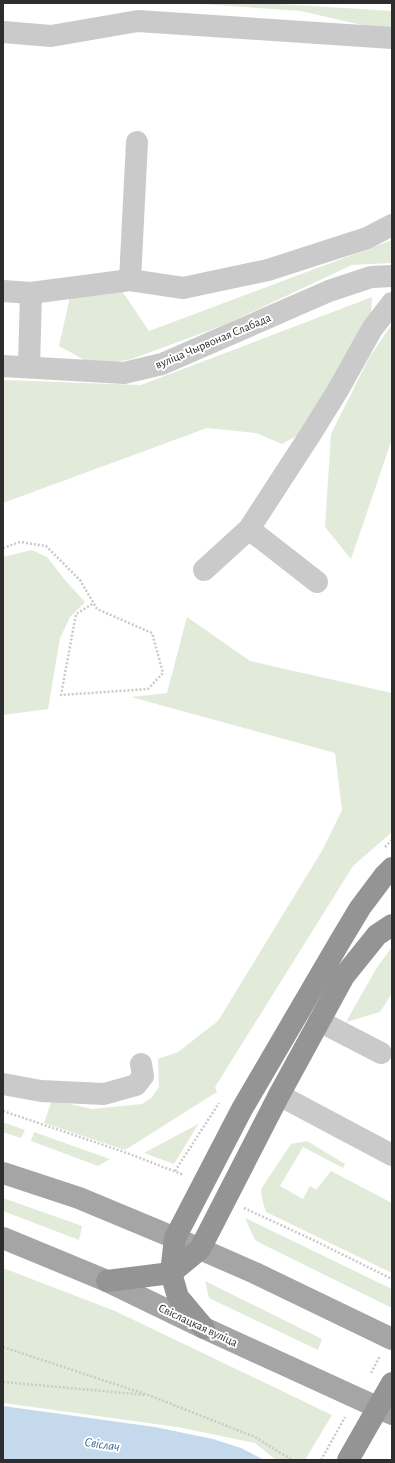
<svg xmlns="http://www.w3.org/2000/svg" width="395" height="1463" viewBox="0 0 395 1463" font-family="'Alegreya Sans',sans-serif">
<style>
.green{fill:#e2ebd9}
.water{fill:#c4daec}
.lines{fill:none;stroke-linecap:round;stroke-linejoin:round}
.path{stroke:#cacaca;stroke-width:2.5;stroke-dasharray:2 2;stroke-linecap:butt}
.minor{stroke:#cacaca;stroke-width:22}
.major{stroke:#a5a5a5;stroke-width:22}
.highway{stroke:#949494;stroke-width:22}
.labels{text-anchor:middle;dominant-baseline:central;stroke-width:4;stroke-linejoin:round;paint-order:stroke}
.street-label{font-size:12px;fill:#2d2d2d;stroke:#fff}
.water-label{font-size:13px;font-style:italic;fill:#396990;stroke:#fff}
</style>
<rect width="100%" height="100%" fill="#fff"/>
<g class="green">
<path d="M 186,3 L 265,3 L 392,11 L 392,32 L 301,11 Z"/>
<path d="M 392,240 L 392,263 L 352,265 L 224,325 L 132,359 L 112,363 L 92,364 L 59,346 L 70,297 L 122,291 L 149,331 Z"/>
<path d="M 372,297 L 371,316 L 300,434 L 282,444 L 256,433 L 207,428 L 3,503 L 3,380 L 141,385 Z"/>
<path d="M 392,324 L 392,439 L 351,559 L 325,527 L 331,434 L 369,358 Z"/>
<path d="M 32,550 L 47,557 L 65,580 L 85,602 L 70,617 L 60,638 L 48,709 L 3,715 L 3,557 Z"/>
<path d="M 187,617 L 250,661 L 392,693 L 392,832 L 353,866 L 215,1087 L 217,1092 L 125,1150 L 44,1123 L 52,1100 L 92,1109 L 142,1104 L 151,1098 L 159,1087 L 158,1059 L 178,1052 L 218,1021 L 323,849 L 342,810 L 335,753 L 131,697 L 167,693 Z"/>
<path d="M 392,947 L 392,993 L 380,1012 L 346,1022 L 376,969 Z"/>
<path d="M 3,1122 L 25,1130 L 21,1138 L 3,1132 Z"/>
<path d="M 199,1123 L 174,1164 L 144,1153 L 200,1123 Z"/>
<path d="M 34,1132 L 110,1159 L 98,1166 L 31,1141 Z"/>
<path d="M 307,1141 L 345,1164 L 343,1168 L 303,1147 L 280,1186 L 303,1199 L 310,1186 L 316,1190 L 331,1171 L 392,1203 L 392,1273 L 266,1212 L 262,1199 L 261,1189 L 291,1144 Z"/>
<path d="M 3,1198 L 82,1226 L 79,1240 L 3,1211 Z"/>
<path d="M 245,1218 L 392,1289 L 392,1308 L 264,1245 L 255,1240 Z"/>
<path d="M 3,1268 L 115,1311 L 332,1415 L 305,1460 L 276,1460 L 255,1443 L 177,1427 L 3,1403 Z"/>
<path d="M 205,1281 L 322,1339 L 318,1350 L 209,1298 Z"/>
</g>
<path class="water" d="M 3,1406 L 155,1427 L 213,1439 L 241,1448 L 264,1460 L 3,1460 Z"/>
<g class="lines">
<g class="path">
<path d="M 3,548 L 20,542 L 46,546 L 80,580 L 97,609 L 152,633 L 163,673 L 148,689 L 61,695 L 76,614 L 94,603"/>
<path d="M 385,847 L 392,840"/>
<path d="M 3,1111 L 127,1153 L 184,1175"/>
<path d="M 175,1171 L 219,1103"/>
<path d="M 244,1208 L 311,1239 L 392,1279"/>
<path d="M 3,1347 L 151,1396 L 255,1437 L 292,1460"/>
<path d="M 371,1373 L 380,1356"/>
<path d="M 3,1382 L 146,1395"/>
<path d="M 321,1460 L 345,1417"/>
</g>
<g class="minor">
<path d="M 3,32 L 51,36 L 138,21 L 392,38"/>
<path d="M 130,280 L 137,142"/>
<path d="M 3,291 L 31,293 L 130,280 L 183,288 L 268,270 L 367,238 L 392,225"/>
<path d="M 3,366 L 124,373 L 162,364 L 329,291 L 371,277 L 392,276"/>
<path d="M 29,367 L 31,293"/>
<path d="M 249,529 L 317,582"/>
<path d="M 204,570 L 249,529 L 310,435 L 338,390 L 372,329 L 392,303"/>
<path d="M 319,1021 L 381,1053"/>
<path d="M 3,1084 L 41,1091 L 104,1094 L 136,1085 L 143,1076 L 141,1064"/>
<path d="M 279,1095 L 392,1155"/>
</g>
<g class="major">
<path d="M 3,1173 L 79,1198 L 175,1238 L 255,1273 L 392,1339"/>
<path d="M 3,1238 L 107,1281 L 204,1328 L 392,1414"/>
</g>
<g class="highway">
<path d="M 107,1281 L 171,1273 L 200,1249 L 279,1095 L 344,976 L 377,935 L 392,925"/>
<path d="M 204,1328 L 178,1297 L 171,1273 L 175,1238 L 242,1109 L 339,943 L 360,908 L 384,876 L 392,868"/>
<path d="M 348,1460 L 392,1383"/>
</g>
</g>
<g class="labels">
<g class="street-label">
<text transform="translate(213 341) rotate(-23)">вуліца Чырвоная Слабада</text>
<text transform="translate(198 1325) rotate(25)">Свіслацкая вуліца</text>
</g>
<g class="water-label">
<text transform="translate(102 1445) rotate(9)">Свіслач</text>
</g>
</g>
<rect width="395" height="1463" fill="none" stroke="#2d2d2d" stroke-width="8"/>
</svg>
